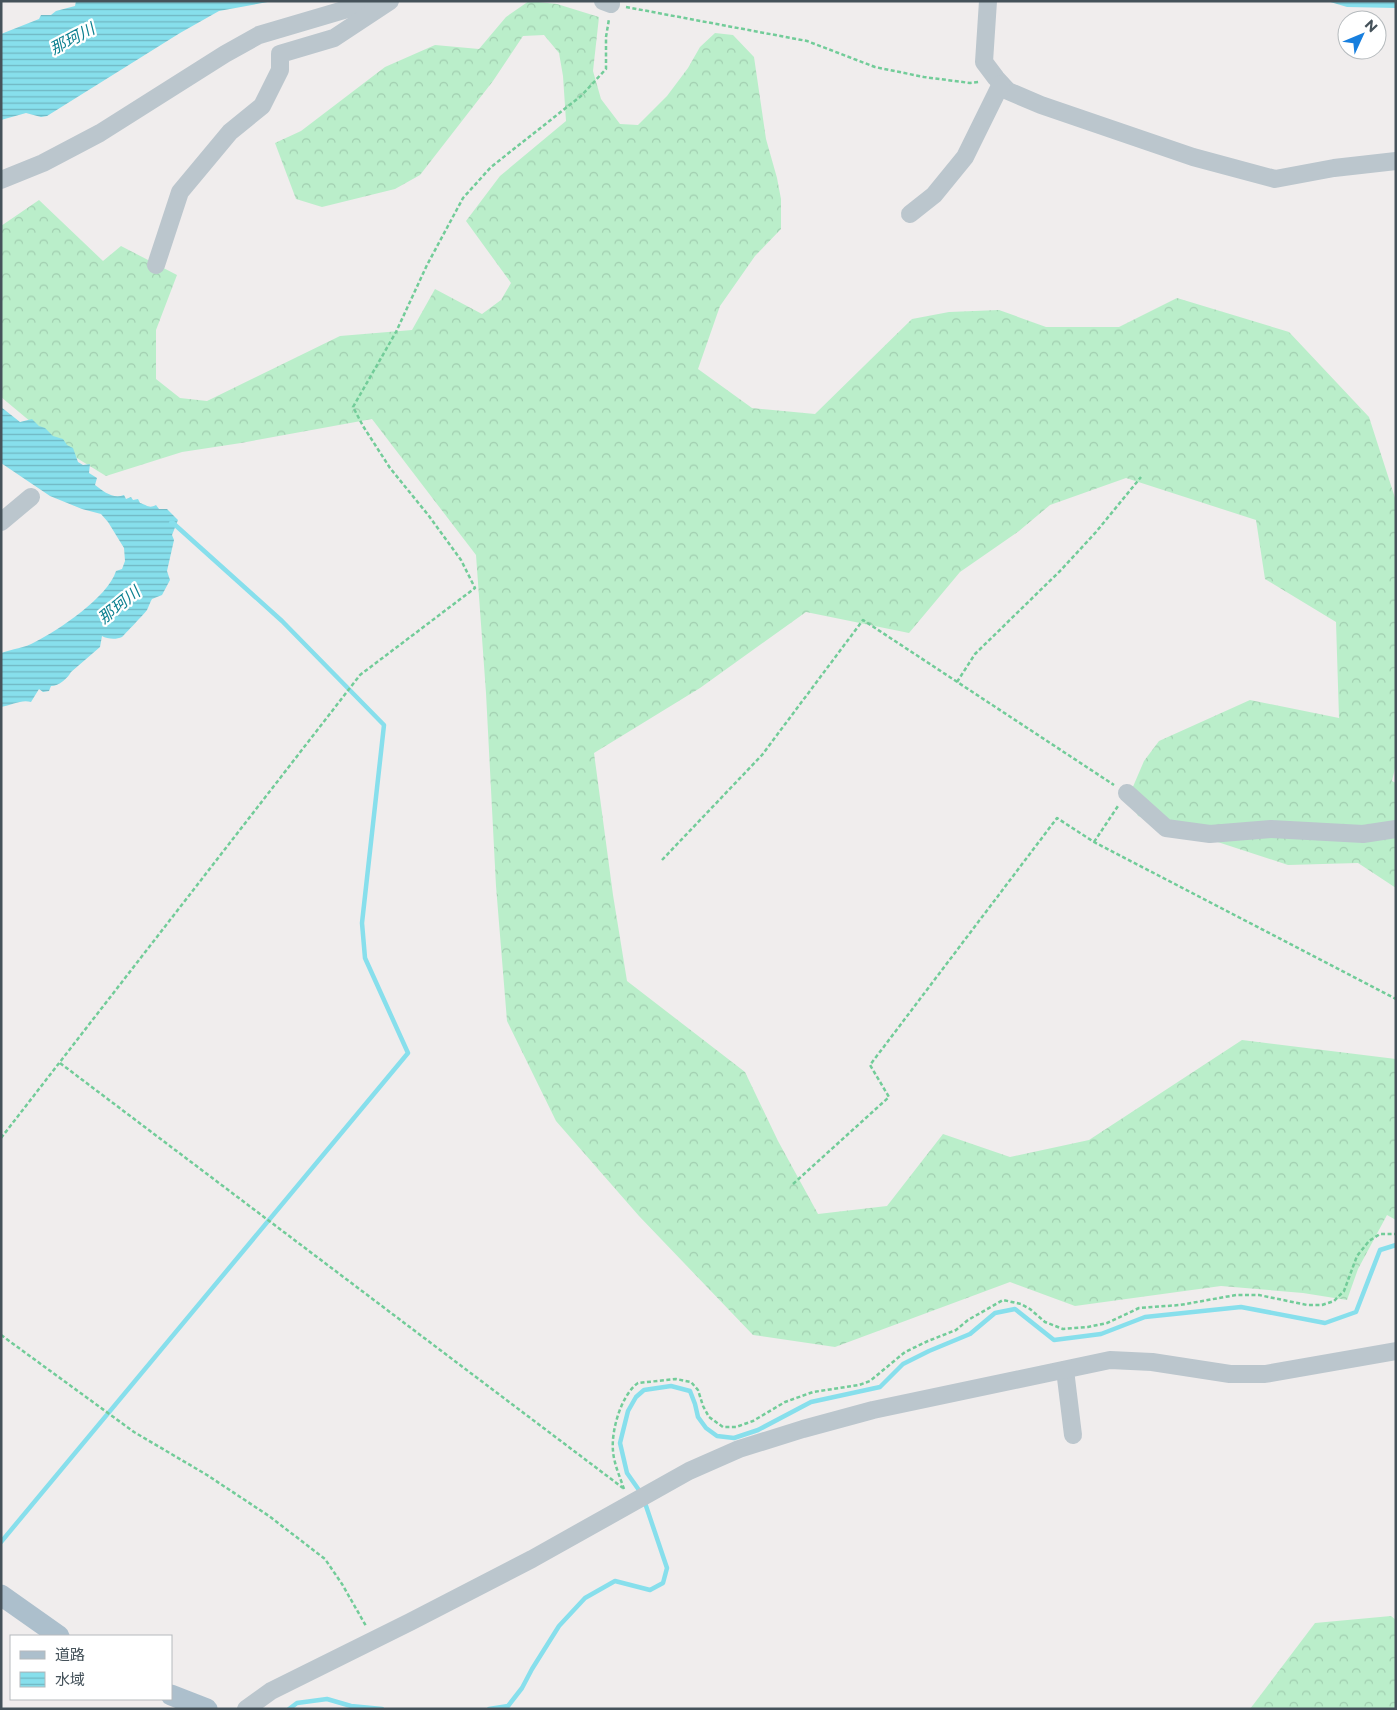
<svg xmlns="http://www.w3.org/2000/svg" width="1397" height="1710" font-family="Montserrat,'Noto Sans JP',sans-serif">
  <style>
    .forest { fill: url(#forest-crowns) }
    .water { fill: url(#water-rules) }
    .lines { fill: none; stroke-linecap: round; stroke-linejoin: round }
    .stream { stroke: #87dfec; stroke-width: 4.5 }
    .path { stroke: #72cc99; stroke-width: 2.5; stroke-dasharray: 4 2.5; stroke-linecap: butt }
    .minor { stroke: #bbc6cd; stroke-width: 18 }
    .major { stroke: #acbfcc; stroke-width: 21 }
    .labels { text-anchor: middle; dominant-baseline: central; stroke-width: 4.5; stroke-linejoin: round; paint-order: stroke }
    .water-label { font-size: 16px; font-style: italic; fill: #0d8090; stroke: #fff }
  </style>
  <defs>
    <pattern id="forest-crowns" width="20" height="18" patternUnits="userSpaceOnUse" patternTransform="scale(1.25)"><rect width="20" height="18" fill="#baeeca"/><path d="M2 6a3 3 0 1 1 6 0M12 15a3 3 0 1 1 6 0" fill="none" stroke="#a1ceb0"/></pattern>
    <pattern id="water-rules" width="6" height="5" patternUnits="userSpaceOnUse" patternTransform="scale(1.25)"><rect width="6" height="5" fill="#87dfec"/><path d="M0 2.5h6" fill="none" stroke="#70b7c2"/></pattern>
  </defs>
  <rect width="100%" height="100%" fill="#f0eded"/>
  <!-- forest -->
  <g class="forest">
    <polygon points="529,1 557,4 599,17 593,71 601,99 620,124 638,125 667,96 688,68 700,47 715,33 733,35 754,57 766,139 777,178 781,199 781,229 755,256 720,306 698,369 752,408 815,414 912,319 949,312 999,310 1046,327 1119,327 1177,298 1289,332 1369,417 1396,501 1396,764 1392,781 1396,783 1396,888 1358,863 1288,865 1138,816 1129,796 1144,761 1159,741 1250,700 1339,718 1336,622 1265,579 1256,520 1126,478 1050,505 1019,531 960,572 909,633 806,612 700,688 594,753 613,895 627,981 745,1072 778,1141 818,1214 887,1206 943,1134 1010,1157 1089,1140 1242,1040 1396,1059 1396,1220 1387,1215 1358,1269 1347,1300 1303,1293 1221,1286 1075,1306 1010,1282 835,1347 753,1335 639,1216 556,1121 507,1021 496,886 486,693 476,555 372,419 241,443 182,452 106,476 67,452 1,397 1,226 39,200 103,261 121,246 177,275 156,330 156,379 180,398 207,401 340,336 412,330 435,289 482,314 501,300 511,283 466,221 500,176 566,121 563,76 559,53 544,35 523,36 493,81 420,175 395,189 322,207 296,199 275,143 301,131 385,67 435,45 479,49 506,17"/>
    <polygon points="1391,1616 1396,1620 1396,1709 1250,1709 1315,1623"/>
  </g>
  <!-- water -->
  <g class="water">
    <polygon points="76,1 273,1 219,11 180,33 47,116 41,117 26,113 1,120 1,34 39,19 41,15 51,15 56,11 75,6"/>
    <polygon points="1327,1 1396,1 1396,8 1347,7"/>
    <path d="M1,407l19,15 12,-3 7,7 6,2 8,8 10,3 4,6 6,3 5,14 5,3 7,-1 -1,9 8,5 -2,7c9,7 18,14 29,10l2,4 5,-2 2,3 5,-1 2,4c7,2 9,6 16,2l3,4h8l11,11 -6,15 2,5 -7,31 3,9 -8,15 -10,4c-2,3 -3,7 -5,11 -2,3 -23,25 -25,27 -6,3 -15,2 -20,-1l-2,11 -29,25c-3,6 -12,14 -20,14l-2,5 -6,1 -4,-3 -8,13c-9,-3 -19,3 -30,5v-54c11,-4 24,-5 34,-11 24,-12 73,-45 81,-71l6,-2 3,-8 -1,-13 -16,-26 -7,-8 -19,-5 -32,-13 -49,-33z"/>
  </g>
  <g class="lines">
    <!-- stream -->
    <g class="stream">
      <polyline points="641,1493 627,1473 620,1443 628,1411 636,1397 644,1390 671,1386 690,1391 695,1404 698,1417 706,1428 717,1436 734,1438 758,1430 811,1402 880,1387 903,1364 929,1351 970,1334 995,1313 1015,1309 1054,1340 1101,1334 1145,1317 1241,1307 1325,1323 1356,1312 1380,1250 1396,1245"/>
      <polyline points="1,1542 408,1053 365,958 362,923 384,725 282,621 173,523 171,523"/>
      <polyline points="289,1709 297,1703 327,1699 351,1706 382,1709"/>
      <polyline points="489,1709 508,1706 522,1688 532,1669 559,1626 585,1598 615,1581 650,1590 663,1583 667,1568 644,1500"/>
    </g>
    <!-- path -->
    <g class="path">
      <polyline points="626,7 807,41 875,67 924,77 970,83 979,82"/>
      <polyline points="957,682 975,654 1061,570 1096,532 1141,477"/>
      <polyline points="1094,842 1118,806"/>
      <polyline points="662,860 762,755 863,620 1114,785"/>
      <polyline points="60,1063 623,1488"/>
      <polyline points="1,1138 360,675 475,588 461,560 429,516 390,468 363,426 353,407 396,332 427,265 463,198 491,167 581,96 606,69 606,37 609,19"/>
      <polyline points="793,1184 889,1097 870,1065 1057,818 1094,842 1396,999"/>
      <polyline points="1,1335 134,1432 207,1475 269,1516 325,1559 342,1584 366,1626"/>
      <path d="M624,1489c-4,-12 -10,-25 -11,-38 -2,-20 8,-56 25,-68l38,-4 15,3 7,8 5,16 6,11 14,10h13l17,-6 32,-19 28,-10 46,-7 11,-4 35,-29 23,-11 28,-11 12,-10 35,-20 18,4 9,5 15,13 18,7 25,-2 19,-4 32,-15 41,-3 56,-10h23l48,10h15l12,-4 10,-10 13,-35 12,-15 11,-7h16"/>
    </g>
    <!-- minor -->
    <g class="minor">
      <polyline points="603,1 611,4"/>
      <polyline points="988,1 984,62 996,78 1008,91 1041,105 1193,157 1275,179 1334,168 1396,161"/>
      <polyline points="1,180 43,163 100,133 225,54 259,35 374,1"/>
      <polyline points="910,214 934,195 965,157 1001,84"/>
      <polyline points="156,265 180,192 230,132 262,106 280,70 280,54 334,38 390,1"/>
      <polyline points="1,522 31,497"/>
      <polyline points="1127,793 1166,828 1210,834 1271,829 1363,834 1396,829"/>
      <polyline points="1065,1370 1073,1435"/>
      <polyline points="246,1709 271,1691 410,1622 532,1559 689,1471 739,1449 803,1429 873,1410 1110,1360 1152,1362 1230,1374 1265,1374 1396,1351"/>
    </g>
    <!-- major -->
    <g class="major">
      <polyline points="1,1595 59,1636"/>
      <polyline points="171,1695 207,1709"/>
    </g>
  </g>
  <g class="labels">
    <!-- water labels -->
    <g class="water-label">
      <text transform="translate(72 39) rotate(-28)">那珂川</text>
      <text transform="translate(119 605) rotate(-39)">那珂川</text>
    </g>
  </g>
  <!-- border -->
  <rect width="1397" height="1710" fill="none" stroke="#45525a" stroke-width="5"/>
  <!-- legend -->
  <rect x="10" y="1635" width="162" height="65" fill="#ffffff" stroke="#b5babd"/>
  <rect x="20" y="1651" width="25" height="8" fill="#acbfcc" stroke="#b5babd"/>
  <text x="55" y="1660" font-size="15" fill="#45525a">道路</text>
  <rect x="20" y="1672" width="25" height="15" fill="url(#water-rules)" stroke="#b5babd"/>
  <text x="55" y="1685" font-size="15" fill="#45525a">水域</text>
  <!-- north arrow -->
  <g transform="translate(1362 35) rotate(46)"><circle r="24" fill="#ffffff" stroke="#b5babd"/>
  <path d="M0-4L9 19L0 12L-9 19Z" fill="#187fde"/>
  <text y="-8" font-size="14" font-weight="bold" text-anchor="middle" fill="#45525a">N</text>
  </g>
</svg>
